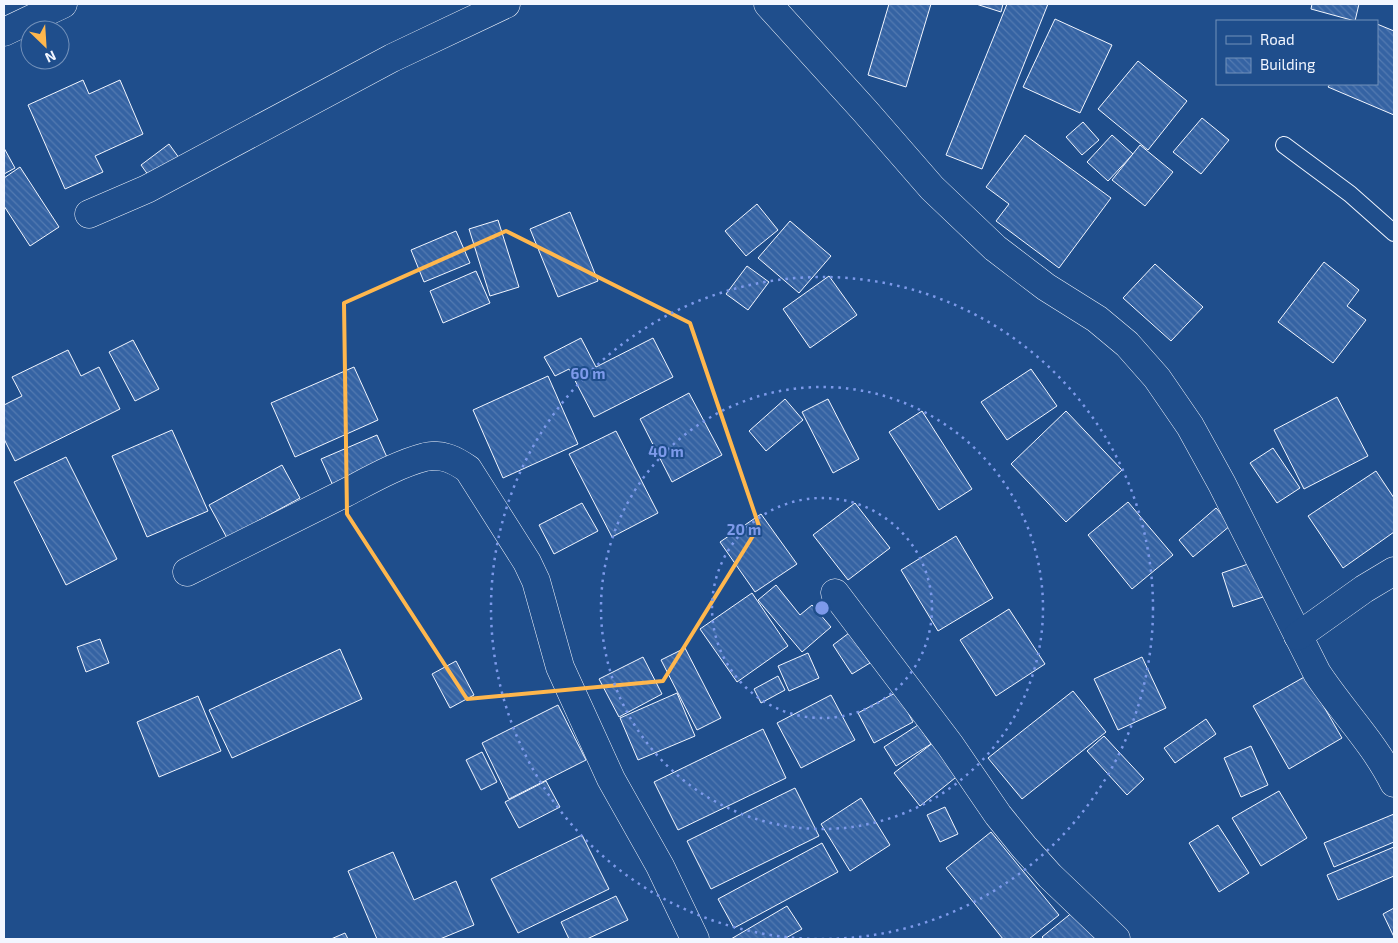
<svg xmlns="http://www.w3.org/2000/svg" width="1398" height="943" font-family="'Exo 2',sans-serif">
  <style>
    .building { fill: url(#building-back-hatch); stroke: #f2f6ff }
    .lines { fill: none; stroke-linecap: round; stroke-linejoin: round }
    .lane-casing { stroke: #f2f6ff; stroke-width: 18 }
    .street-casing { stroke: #f2f6ff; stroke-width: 29 }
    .lane { stroke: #1f4e8c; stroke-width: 16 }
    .street { stroke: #1f4e8c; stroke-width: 28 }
    .marked { fill: none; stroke: #ffb74d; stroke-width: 4; stroke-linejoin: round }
    .ring { fill: none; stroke: #7d9aea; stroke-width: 2.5; stroke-dasharray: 2.5 5 }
    .centre { fill: #7d9aea; stroke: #1f4e8c; stroke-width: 2.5 }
    .ring-label { font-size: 15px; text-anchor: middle; font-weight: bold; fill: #7d9aea; stroke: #1f4e8c; stroke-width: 4; stroke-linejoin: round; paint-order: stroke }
  </style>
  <defs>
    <pattern id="building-back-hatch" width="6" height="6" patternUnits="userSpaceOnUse" patternTransform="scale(1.25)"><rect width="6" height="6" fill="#3563a3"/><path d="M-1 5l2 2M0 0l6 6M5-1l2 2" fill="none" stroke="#537ab1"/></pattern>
  </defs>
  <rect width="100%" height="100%" fill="#1f4e8c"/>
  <!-- building -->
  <g class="building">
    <polygon points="889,4 931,4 906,87 868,75"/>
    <polygon points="976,4 1003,4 1001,12"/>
    <polygon points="1007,4 1048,4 982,169 946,155"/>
    <polygon points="1312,4 1359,4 1355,21 1311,9"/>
    <polygon points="1055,19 1112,45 1080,113 1023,87"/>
    <polygon points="1377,24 1394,31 1394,115 1328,87 1330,84 1377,84"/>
    <polygon points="1138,61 1187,101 1148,150 1098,109"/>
    <polygon points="83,80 89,94 120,80 143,134 95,156 103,172 65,189 28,105"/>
    <polygon points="1202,118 1229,140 1201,174 1173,152"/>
    <polygon points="1083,122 1099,140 1082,155 1066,137"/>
    <polygon points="1025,135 1111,198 1059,268 996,221 1009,204 986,187"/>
    <polygon points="1112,135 1133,154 1108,181 1087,162"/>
    <polygon points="169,144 182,162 154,183 141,165"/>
    <polygon points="1140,145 1173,172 1145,206 1112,180"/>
    <polygon points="4,148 15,168 4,174"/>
    <polygon points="20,167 59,227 30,246 4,206 4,178"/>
    <polygon points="757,204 778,230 746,256 725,231"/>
    <polygon points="570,212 598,281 558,297 530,229"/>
    <polygon points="498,220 519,287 490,296 469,229"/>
    <polygon points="790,221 831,256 799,293 758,258"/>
    <polygon points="456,231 470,263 424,282 411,250"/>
    <polygon points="1324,262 1359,290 1347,306 1366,320 1333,363 1278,322"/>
    <polygon points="1155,264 1203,307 1171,341 1123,298"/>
    <polygon points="747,266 769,282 748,310 726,294"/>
    <polygon points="476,271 490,303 443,323 430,291"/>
    <polygon points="829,276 857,315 810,348 783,309"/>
    <polygon points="581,338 596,367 653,338 673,377 594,417 569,369 555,376 544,357"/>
    <polygon points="133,340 159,389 135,401 109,352"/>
    <polygon points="68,350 81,376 99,367 120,409 15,461 4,439 4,405 22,396 12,377"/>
    <polygon points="354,367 378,420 295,457 271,403"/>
    <polygon points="1031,369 1057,406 1007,440 981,402"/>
    <polygon points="548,376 578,444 503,478 473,410"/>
    <polygon points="689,393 722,455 672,482 640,419"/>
    <polygon points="1337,397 1368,456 1304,489 1274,430"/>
    <polygon points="785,399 803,420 766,451 749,431"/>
    <polygon points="828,399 859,459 833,473 802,412"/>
    <polygon points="922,411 972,489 939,510 889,432"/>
    <polygon points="1066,411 1122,470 1066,522 1011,464"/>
    <polygon points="172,430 208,511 147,537 112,456"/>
    <polygon points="616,431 658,513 612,537 569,454"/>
    <polygon points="377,435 390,464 334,488 321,459"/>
    <polygon points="1273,448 1300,488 1277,503 1250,463"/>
    <polygon points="66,457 117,559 66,585 14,482"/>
    <polygon points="282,465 300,498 227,538 209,505"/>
    <polygon points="1376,471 1394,498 1394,532 1343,568 1308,516"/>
    <polygon points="1128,502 1173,555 1132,589 1088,535"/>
    <polygon points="582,503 598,531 554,554 539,525"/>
    <polygon points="855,503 890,548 848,580 813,535"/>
    <polygon points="1216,508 1231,525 1193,557 1179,540"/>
    <polygon points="761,514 797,564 755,592 720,542"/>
    <polygon points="956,536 993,598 938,631 901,570"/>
    <polygon points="1251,563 1263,597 1233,607 1222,573"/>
    <polygon points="776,585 800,615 812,605 831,627 802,652 758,600"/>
    <polygon points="752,593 788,646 737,682 700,629"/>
    <polygon points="1009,609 1045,664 996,696 960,640"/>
    <polygon points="849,633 870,663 852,674 833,645"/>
    <polygon points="100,639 109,663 86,672 77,647"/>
    <polygon points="685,648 721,718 697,730 661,660"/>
    <polygon points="340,649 362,699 232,758 209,710"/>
    <polygon points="808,653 819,678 789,691 778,666"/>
    <polygon points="643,657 662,694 619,717 599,679"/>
    <polygon points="1142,657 1166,708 1118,730 1094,679"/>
    <polygon points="456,661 474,695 450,708 432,674"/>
    <polygon points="778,676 785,690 761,703 754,689"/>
    <polygon points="1306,676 1342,738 1289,769 1253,706"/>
    <polygon points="1073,691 1106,732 1022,799 988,758"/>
    <polygon points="897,692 913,722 874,743 858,713"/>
    <polygon points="677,693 695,736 638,760 620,718"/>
    <polygon points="831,695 855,740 801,768 777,723"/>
    <polygon points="198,696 221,751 159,777 137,722"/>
    <polygon points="558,705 586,760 509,799 482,743"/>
    <polygon points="1206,719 1216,734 1175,763 1164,748"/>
    <polygon points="918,725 931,744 896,766 884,747"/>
    <polygon points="763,729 786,778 678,830 654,782"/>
    <polygon points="1104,736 1144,779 1127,795 1087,751"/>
    <polygon points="934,742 960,774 920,806 894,773"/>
    <polygon points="1251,746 1268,785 1241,797 1224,758"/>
    <polygon points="482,752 497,782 481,790 466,760"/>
    <polygon points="546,781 560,807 519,828 505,802"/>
    <polygon points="795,788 819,836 711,889 687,841"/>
    <polygon points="1279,791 1307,838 1261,866 1232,818"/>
    <polygon points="861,798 890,845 850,871 821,824"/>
    <polygon points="945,807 958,834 940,842 927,815"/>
    <polygon points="1394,814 1394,842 1334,867 1324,843"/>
    <polygon points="1218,825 1249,873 1219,892 1189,843"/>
    <polygon points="991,832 1059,915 1029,939 1003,939 946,868"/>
    <polygon points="582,835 609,889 518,933 491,879"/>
    <polygon points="822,843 838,872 734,928 718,899"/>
    <polygon points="1394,847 1394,876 1338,900 1327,875"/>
    <polygon points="393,852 414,900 456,881 474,925 440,939 377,939 348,871"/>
    <polygon points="616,896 628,920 587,939 569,939 561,922"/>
    <polygon points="787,906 802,929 784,939 731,939"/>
    <polygon points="1079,907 1105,939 1044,939 1042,937"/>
    <polygon points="1394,908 1394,937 1383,914"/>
    <polygon points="345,933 348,939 331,939"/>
  </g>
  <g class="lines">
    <defs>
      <polyline id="lane" points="1284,145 1350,194 1394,233"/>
      <g id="street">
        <path d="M768,4l97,107 67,77 63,60 51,39 51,32 30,25 30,34 33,48 32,58 95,189c25,38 57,70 77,110"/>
        <polyline points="4,32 63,4"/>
        <polyline points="89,214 147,189 392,58 506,4"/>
        <path d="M187,572c53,-26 105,-53 158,-79 25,-13 53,-29 80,-36 17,-4 30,3 43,12l59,93 9,19 24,86 51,112 49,87 35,73"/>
        <polyline points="835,593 950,745 998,815 1024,847 1050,876 1116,939"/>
        <polyline points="1298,636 1364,589 1394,571"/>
      </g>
    </defs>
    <!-- lane casing -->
    <use href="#lane" class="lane-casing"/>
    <!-- street casing -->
    <use href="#street" class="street-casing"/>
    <!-- lane -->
    <use href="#lane" class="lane"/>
    <!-- street -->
    <use href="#street" class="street"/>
  </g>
  <!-- marked area -->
  <path class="marked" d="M506,231l184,92 69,203 -96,155 -196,18 -120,-185 -3,-211z"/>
  <!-- distance rings -->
  <g class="ring">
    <circle cx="822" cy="608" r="110"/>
    <circle cx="822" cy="608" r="221"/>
    <circle cx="822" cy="608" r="331"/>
  </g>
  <circle cx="822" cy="608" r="8" class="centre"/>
  <g class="ring-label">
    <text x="588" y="379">60 m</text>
    <text x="666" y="457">40 m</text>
    <text x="744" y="535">20 m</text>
  </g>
  <!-- border -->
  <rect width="1398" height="943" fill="none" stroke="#f2f6ff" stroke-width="10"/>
  <!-- legend -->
  <rect x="1216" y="20" width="162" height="65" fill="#1f4e8c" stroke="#7391ba"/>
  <rect x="1226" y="36" width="25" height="8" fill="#1f4e8c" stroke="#7391ba"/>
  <text x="1260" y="45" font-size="15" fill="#f2f6ff">Road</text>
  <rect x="1226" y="58" width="25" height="15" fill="url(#building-back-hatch)" stroke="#7391ba"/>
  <text x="1260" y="70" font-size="15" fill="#f2f6ff">Building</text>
  <!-- north arrow -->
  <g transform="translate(45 45) rotate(155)"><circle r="24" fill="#1f4e8c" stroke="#7391ba"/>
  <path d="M0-4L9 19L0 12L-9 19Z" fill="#ffb74d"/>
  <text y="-8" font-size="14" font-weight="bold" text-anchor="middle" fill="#f2f6ff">N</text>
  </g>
</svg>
